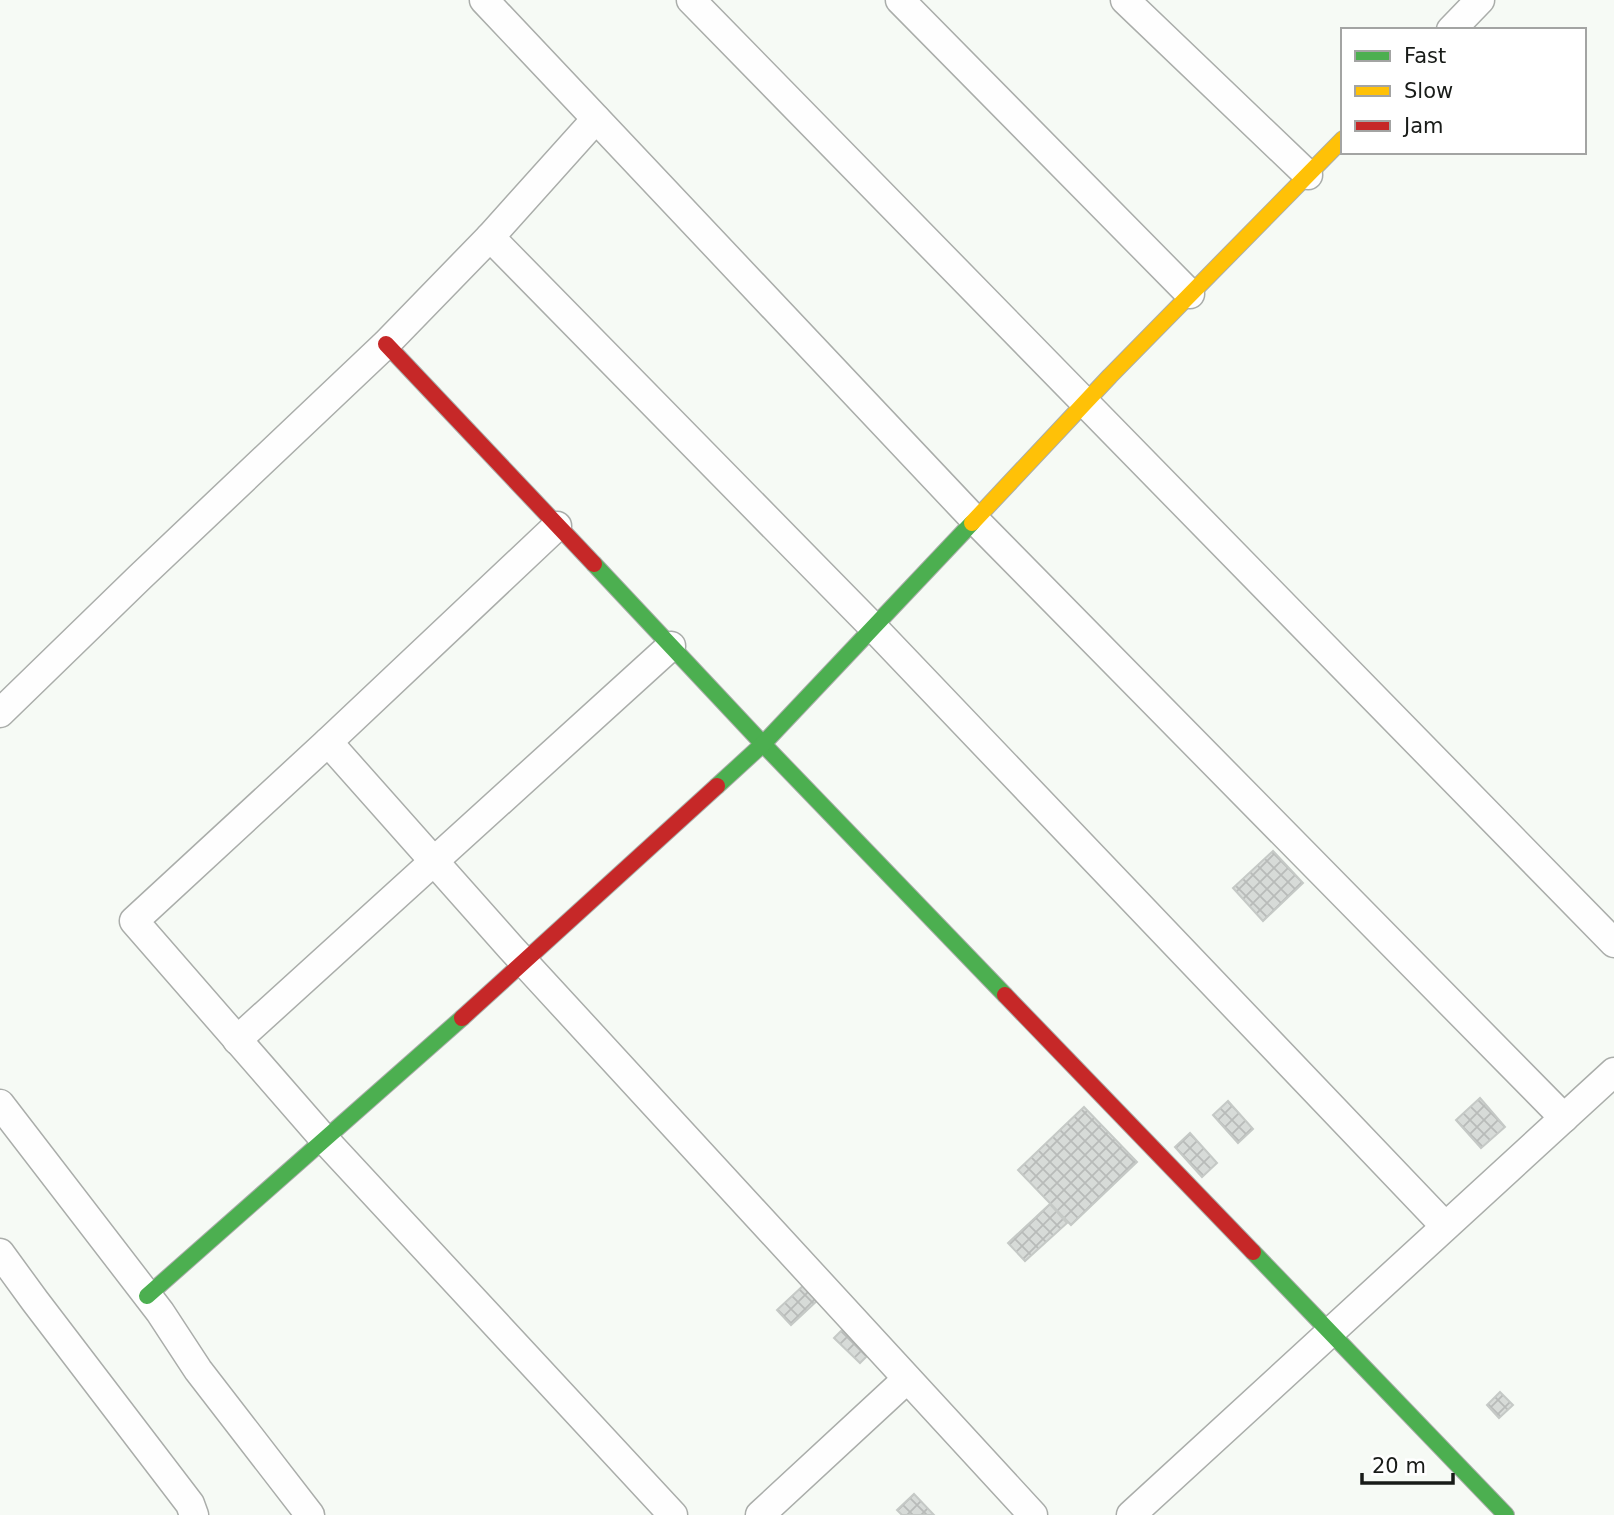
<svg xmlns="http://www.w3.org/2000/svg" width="1614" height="1515" font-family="'DejaVu Sans',sans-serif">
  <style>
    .building { fill: url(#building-cross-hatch); stroke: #c5c9c6; stroke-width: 2 }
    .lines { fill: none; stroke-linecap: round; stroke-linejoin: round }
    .street-casing { stroke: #aaadaa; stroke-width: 31 }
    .fast-casing { stroke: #aaadaa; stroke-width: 18 }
    .slow-casing { stroke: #aaadaa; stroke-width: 18 }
    .jam-casing { stroke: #aaadaa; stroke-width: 18 }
    .street { stroke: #fefefe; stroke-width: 28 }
    .fast { stroke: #4caf50; stroke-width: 16 }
    .slow { stroke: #ffc107; stroke-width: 16 }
    .jam { stroke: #c62828; stroke-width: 16 }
  </style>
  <defs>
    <pattern id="building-cross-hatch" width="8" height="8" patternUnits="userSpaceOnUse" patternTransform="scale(1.75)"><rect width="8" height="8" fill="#d7dbd8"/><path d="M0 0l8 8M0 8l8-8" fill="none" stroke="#b8bbb9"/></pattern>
  </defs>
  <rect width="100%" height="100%" fill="#f6faf5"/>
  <!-- building -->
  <g class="building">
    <polygon points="1273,851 1303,883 1263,921 1233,888"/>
    <polygon points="1480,1098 1505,1127 1481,1148 1456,1120"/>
    <polygon points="1228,1101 1253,1129 1238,1143 1213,1115"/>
    <polygon points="1084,1107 1137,1162 1071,1225 1018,1170"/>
    <polygon points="1190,1133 1217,1163 1202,1177 1175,1147"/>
    <polygon points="1050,1204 1067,1223 1025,1261 1008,1243"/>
    <polygon points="805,1284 819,1299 791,1325 777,1310"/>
    <polygon points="843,1329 868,1355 860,1363 834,1338"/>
    <polygon points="1500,1392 1513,1405 1499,1418 1487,1405"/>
    <polygon points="914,1494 934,1515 902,1515 897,1510"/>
  </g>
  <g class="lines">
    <defs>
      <g id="street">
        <polyline points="484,0 974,519 1564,1118"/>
        <polyline points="691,0 1614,943"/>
        <polyline points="900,0 1190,294"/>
        <polyline points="1125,0 1308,175"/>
        <polyline points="1451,30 1480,0"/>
        <polyline points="490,237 873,627 1445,1226"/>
        <polyline points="557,526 328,742 134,921 324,1139 673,1515"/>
        <polyline points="0,713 140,577 386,344 490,237 596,119"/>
        <polyline points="328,742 511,948 1033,1515"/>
        <polyline points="237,1040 671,646"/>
        <polyline points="0,1104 160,1312 198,1370 310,1515"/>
        <polyline points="0,1253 35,1301 190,1504 194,1515"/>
        <polyline points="760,1515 907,1379"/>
        <polyline points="1131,1515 1614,1072"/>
      </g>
      <g id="fast">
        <polyline points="594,564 763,744 1005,995"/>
        <polyline points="717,786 763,744 972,523"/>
        <polyline points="1253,1252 1506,1515"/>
        <polyline points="147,1296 462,1018"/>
      </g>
      <polyline id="slow" points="972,523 1110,376 1343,139"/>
      <g id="jam">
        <polyline points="386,344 594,564"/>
        <polyline points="1005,995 1253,1252"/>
        <polyline points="462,1018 717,786"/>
      </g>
    </defs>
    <!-- street casing -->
    <use href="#street" class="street-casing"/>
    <!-- fast casing -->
    <use href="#fast" class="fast-casing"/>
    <!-- slow casing -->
    <use href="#slow" class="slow-casing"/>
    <!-- jam casing -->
    <use href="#jam" class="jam-casing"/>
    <!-- street -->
    <use href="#street" class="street"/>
    <!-- fast -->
    <use href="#fast" class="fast"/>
    <!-- slow -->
    <use href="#slow" class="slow"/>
    <!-- jam -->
    <use href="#jam" class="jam"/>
  </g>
  <!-- legend -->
  <rect x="1341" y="28" width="245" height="126" fill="#ffffff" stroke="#a3a4a3" stroke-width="2"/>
  <rect x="1355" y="51" width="35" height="10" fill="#4caf50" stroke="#a3a4a3" stroke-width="2"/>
  <text x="1404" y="63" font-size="21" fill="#181b18">Fast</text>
  <rect x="1355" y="86" width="35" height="10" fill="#ffc107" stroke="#a3a4a3" stroke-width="2"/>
  <text x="1404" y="98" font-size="21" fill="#181b18">Slow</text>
  <rect x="1355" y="121" width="35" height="10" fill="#c62828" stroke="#a3a4a3" stroke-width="2"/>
  <text x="1404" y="133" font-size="21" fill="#181b18">Jam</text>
  <!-- scale -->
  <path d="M1362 1473v10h91v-10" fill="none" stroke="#181b18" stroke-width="3.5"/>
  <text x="1372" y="1473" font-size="21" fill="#181b18" stroke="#ffffff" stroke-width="5" paint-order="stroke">20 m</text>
</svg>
